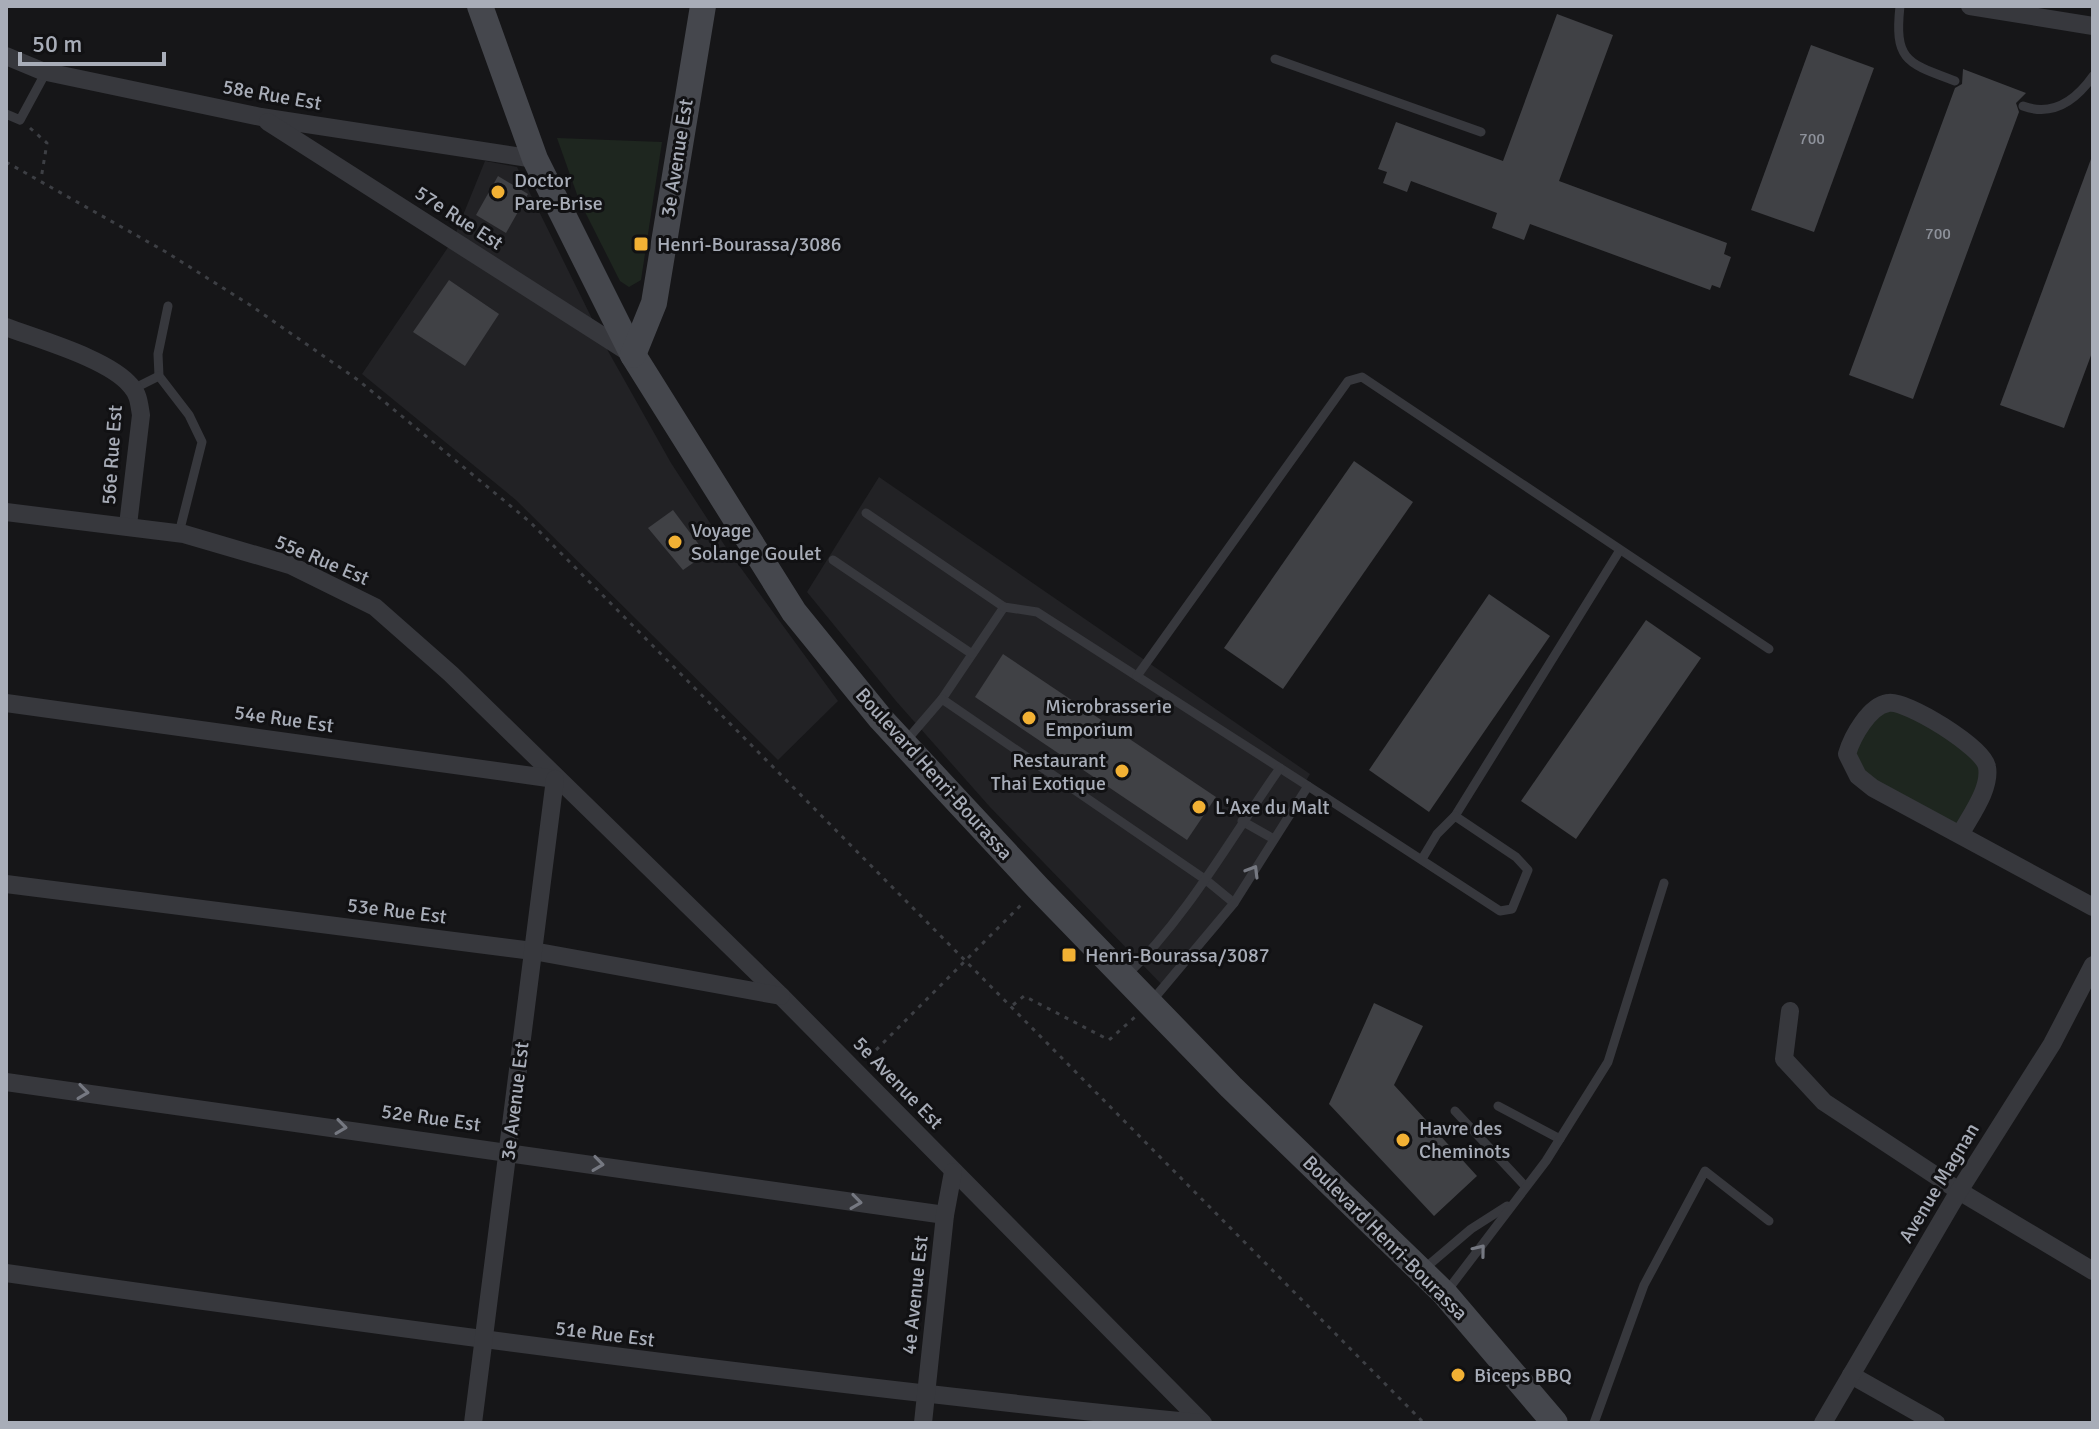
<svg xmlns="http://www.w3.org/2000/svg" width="2099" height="1429" font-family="Signika,sans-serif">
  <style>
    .built { fill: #222225 }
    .green { fill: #1e261f }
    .building { fill: #404145 }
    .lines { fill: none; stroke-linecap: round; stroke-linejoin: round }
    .path { stroke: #3d3f44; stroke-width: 3; stroke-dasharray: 4 6; stroke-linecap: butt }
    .lane { stroke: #37383d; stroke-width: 9 }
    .street { stroke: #37383d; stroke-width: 18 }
    .secondary { stroke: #45474d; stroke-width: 26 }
    .oneway { stroke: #757881 }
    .poi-dot { fill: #f2b134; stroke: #111113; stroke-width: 3 }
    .labels { text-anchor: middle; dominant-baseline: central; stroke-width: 6; stroke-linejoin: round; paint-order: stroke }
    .number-label { font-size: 16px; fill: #8e929b }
    .street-label { font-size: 20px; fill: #a8adb8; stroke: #111113 }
    .poi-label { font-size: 20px; fill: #a8adb8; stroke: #111113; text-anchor: start }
  </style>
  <rect width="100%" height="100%" fill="#161618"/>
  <!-- built -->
  <g class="built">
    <polygon points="485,161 517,167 608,351 671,463 727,549 838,701 778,760 516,500 362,374 453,240"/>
    <polygon points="879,477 1310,774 1222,925 1166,989 990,807 896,701 807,592"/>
  </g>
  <!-- green -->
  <g class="green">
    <polygon points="557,138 662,142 641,280 629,287 620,281 579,200"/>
    <polygon points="1903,705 1988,769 1960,835 1858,776 1851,738 1878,706"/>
  </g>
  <!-- building -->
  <g class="building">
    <polygon points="1557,14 1613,35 1559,181 1727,243 1724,254 1731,257 1720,288 1712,285 1710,290 1530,224 1524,240 1492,228 1497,213 1411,181 1407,192 1383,183 1387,172 1378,169 1396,122 1503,161"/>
    <polygon points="1811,45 1874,68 1814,232 1751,210"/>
    <polygon points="1963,69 2026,93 2016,103 2019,112 1913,399 1849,375 1955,88 1962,84"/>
    <polygon points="2091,159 2093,350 2064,428 2000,405"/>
    <polygon points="498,176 528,194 506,233 476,215"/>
    <polygon points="449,280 499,314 465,366 413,332"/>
    <polygon points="1354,461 1413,502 1283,689 1224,648"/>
    <polygon points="673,510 706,554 683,570 648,528"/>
    <polygon points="1489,594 1550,636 1429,812 1369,770"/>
    <polygon points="1646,620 1701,658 1576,839 1521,801"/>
    <polygon points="1003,654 1216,797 1187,840 975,697"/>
    <polygon points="1374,1003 1423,1026 1394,1085 1477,1176 1434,1216 1329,1104"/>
  </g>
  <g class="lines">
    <!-- path -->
    <g class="path">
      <polyline points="30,128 47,143 41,179"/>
      <polyline points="6,162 166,252 250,305 358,380 530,522 1424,1423"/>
      <polyline points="1013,1005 1024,996 1109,1040 1135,1017"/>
      <polyline points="869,1057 1022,904"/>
    </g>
    <!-- lane -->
    <g class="lane">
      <path d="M1900,6c-6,55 7,57 55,75"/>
      <polyline points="1275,59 1481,132"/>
      <path d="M2023,106c30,11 53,-6 70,-30"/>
      <polyline points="6,114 20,120 46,72"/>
      <polyline points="168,306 158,354 159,376 189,415 202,442 179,533"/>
      <polyline points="133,389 159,376"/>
      <polyline points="866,513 1004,607 942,699"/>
      <polyline points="833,560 972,654"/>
      <polyline points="1004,607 1037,612 1308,786"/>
      <polyline points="1137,676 1348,381 1362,377 1769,649"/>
      <polyline points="905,742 942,699 1206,880 1234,903"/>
      <polyline points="1455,816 1620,550"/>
      <polyline points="1242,821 1272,838"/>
      <path d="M1125,977c63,-61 105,-138 155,-209"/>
      <polyline points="1151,1002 1234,903 1308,786 1500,911 1512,909 1528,870 1516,857 1455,816 1437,834 1422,859"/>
      <polyline points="1498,1106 1560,1139"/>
      <polyline points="1455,1111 1525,1186"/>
      <polyline points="1424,1269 1471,1229 1507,1206"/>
      <polyline points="1447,1291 1546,1161 1608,1062 1664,883"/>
      <polyline points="1594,1423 1644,1285 1705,1171 1769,1221"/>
    </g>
    <!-- street -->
    <g class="street">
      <polyline points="1970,6 2093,26"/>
      <polyline points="6,56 42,71 261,117 535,159"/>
      <polyline points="268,122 631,354"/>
      <path d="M6,327c34,13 103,32 125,59 8,9 8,18 10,29l-13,110"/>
      <polyline points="6,512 184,534 290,565 375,607 451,674 781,996 1203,1423"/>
      <polyline points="6,703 555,779"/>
      <path d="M1960,835c10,-19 31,-46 27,-68 -3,-19 -81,-68 -99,-64 -19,3 -36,34 -41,51l11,22 15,12 220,119"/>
      <polyline points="6,884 533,951 781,996"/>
      <polyline points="1790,1011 1784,1059 1824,1102 1959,1191 2093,1271"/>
      <polyline points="6,1082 945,1215"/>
      <path d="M6,1273c397,57 794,110 1194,150"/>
      <polyline points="1851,1375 1936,1423"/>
      <polyline points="473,1423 555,779"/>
      <polyline points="923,1423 945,1215 953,1172"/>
      <polyline points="1823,1423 1959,1191 2052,1044 2093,965"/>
    </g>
    <!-- secondary -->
    <g class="secondary">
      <polyline points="480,6 535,159 633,355 794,612 881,719 1038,888 1231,1087 1445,1294 1555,1423"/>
      <polyline points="633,355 654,303 703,6"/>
    </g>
  </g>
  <!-- one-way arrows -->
  <defs><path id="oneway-chevron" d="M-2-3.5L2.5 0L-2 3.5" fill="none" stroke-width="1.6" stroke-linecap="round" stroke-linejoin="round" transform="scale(2)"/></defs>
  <g class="oneway">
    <use href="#oneway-chevron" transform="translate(1253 871) rotate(-59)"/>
    <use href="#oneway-chevron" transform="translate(83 1092) rotate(8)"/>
    <use href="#oneway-chevron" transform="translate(341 1127) rotate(8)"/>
    <use href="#oneway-chevron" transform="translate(598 1164) rotate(8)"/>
    <use href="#oneway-chevron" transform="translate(856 1202) rotate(8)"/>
    <use href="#oneway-chevron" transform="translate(1480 1250) rotate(-51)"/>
  </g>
  <!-- markers -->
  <g class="poi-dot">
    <circle cx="498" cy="192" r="8"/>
    <rect x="633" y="236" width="16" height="16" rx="4"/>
    <circle cx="675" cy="542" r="8"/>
    <circle cx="1029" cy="718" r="8"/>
    <circle cx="1122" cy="771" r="8"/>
    <circle cx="1199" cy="807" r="8"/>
    <rect x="1061" y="947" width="16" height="16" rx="4"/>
    <circle cx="1403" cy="1140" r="8"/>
    <circle cx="1458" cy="1375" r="8"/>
  </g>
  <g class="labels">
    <!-- number labels -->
    <g class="number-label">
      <text x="1812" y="139">700</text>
      <text x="1938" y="234">700</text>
    </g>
    <!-- street labels -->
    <g class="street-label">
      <text transform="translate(272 95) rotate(10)">58e Rue Est</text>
      <text transform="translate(677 158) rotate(-81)">3e Avenue Est</text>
      <text transform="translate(459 218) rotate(33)">57e Rue Est</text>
      <text transform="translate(112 455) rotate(-86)">56e Rue Est</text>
      <text transform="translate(322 560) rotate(23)">55e Rue Est</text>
      <text transform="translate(284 719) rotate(8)">54e Rue Est</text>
      <text transform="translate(934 774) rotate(48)">Boulevard Henri-Bourassa</text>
      <text transform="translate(397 911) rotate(7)">53e Rue Est</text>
      <text transform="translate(898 1083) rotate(46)">5e Avenue Est</text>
      <text transform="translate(515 1101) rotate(-83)">3e Avenue Est</text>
      <text transform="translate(431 1118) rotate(8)">52e Rue Est</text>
      <text transform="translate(1939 1183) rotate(-59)">Avenue Magnan</text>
      <text transform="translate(1385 1238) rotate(45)">Boulevard Henri-Bourassa</text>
      <text transform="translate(915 1295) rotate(-84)">4e Avenue Est</text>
      <text transform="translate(605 1334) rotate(7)">51e Rue Est</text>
    </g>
    <!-- poi labels -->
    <g class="poi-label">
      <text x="514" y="180">Doctor<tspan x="514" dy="23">Pare-Brise</tspan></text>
      <text x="657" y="244">Henri-Bourassa/3086</text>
      <text x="691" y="530">Voyage<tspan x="691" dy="23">Solange Goulet</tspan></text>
      <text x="1045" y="706">Microbrasserie<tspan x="1045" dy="23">Emporium</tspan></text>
      <text x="1106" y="760" text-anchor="end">Restaurant<tspan x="1106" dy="23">Thai Exotique</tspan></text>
      <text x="1215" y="807">L'Axe du Malt</text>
      <text x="1085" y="955">Henri-Bourassa/3087</text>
      <text x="1419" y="1128">Havre des<tspan x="1419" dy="23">Cheminots</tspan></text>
      <text x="1474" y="1375">Biceps BBQ</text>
    </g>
  </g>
  <!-- border -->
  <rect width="2099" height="1429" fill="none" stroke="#a8adb8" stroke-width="16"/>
  <!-- scale -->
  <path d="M20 52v12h144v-12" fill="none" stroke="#a8adb8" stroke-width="4"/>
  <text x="32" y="52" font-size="24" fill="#a8adb8" stroke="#111113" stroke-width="6" paint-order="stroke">50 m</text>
</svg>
